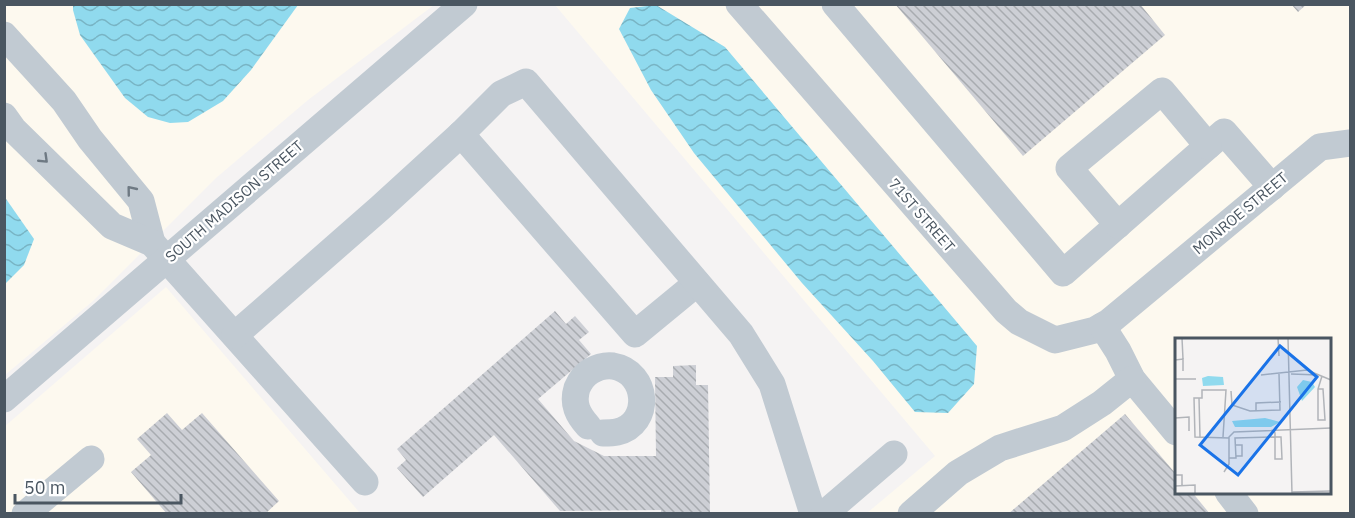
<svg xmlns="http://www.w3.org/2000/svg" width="1355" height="518" font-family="'IBM Plex Sans',sans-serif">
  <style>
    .commercial { fill: #fdf9ef; fill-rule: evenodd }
    .water { fill: url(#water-waves) }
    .building { fill: url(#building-back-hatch) }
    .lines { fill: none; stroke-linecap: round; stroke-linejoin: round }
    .minor { stroke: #c1cad2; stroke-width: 27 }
    .oneway { stroke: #6e7983 }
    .labels { text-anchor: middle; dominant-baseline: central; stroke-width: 4.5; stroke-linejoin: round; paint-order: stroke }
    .street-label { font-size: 15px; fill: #4a5661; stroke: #fff }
    .inset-road { fill: none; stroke: #b1b4b9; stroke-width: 1.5 }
    .view { fill: #1a73e8; fill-opacity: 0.15; stroke: #1a73e8; stroke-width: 3 }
    .inset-edge { fill: none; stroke: #4a5661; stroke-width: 3 }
  </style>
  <defs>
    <pattern id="water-waves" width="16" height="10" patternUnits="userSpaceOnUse" patternTransform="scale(1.5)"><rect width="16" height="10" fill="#90daee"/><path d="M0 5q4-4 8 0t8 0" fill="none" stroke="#78b4c4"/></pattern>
    <pattern id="building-back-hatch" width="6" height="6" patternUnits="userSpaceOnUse" patternTransform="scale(1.5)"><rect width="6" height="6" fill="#cdcfd5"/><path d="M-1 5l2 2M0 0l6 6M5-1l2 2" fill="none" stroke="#a8abb0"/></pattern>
  </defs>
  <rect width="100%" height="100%" fill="#f5f3f3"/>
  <!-- commercial -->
  <g class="commercial">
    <polygon points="5,5 434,5 308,100 216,178 93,301 5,375"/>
    <path d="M555,5h795v508h-483l68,-57zM1176,340h154v152h-154z"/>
    <polygon points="166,287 360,513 5,513 4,427"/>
  </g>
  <!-- water -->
  <g class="water">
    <polygon points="73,4 298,4 298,5 251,70 223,101 188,122 170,123 148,117 125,98 80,35 73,10"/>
    <polygon points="656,5 725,47 977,346 974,384 948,413 915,412 873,361 802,283 694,153 651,90 619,29 630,8"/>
    <polygon points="4,196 34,239 24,265 5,284"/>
  </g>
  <!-- building -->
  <g class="building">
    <polygon points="895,4 1140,4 1165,35 1023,156"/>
    <polygon points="1291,4 1307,4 1298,12"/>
    <polygon points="555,311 566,324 575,316 589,332 579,340 591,354 538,399 574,441 604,456 656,456 655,377 673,377 673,366 696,365 696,385 708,385 710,514 661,514 661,510 560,511 494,435 423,497 397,468 406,460 397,449"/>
    <polygon points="167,413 182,430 202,413 279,501 265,514 167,514 131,472 151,455 137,439"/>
    <polygon points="1125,414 1176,474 1176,492 1192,492 1210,514 1008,514"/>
  </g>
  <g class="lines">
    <!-- minor -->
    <g class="minor">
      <polyline points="739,4 1006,311 1019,322 1055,340 1095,330 1109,322 1320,147 1350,143"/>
      <polyline points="835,4 1063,273 1224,132 1272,187"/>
      <polyline points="4,35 64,101 90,139 141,201 152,243"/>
      <polyline points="4,116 14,130 112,226 152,243 365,482"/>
      <polyline points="461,134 635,334 697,283"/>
      <polyline points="1118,225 1069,168 1162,91 1208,146"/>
      <polyline points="1102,326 1118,351 1132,379 1176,432"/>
      <polyline points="235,335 380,208 461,134 501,94 526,82 741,334 772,384 813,514"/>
      <polyline points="4,399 464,4"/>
      <path d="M588,426c-10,-11 -16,-22 -11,-38 3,-7 7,-13 14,-17 7,-4 14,-6 22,-5 36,6 39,58 4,66 -4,1 -10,1 -14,1"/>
      <polyline points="1228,492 1245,514"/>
      <polyline points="25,514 91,459"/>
      <polyline points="824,514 894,454"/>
      <polyline points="911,514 958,473 1000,448 1063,428 1102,403 1132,379"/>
    </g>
  </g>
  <!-- one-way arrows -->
  <defs><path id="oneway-chevron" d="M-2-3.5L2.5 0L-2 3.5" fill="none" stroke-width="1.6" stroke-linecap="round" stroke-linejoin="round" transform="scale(1.5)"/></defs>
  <g class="oneway">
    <use href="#oneway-chevron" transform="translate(44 159) rotate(44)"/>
    <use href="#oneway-chevron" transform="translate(131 190) rotate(-129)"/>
  </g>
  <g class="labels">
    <!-- street labels -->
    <g class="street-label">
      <text transform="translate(234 201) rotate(-41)">SOUTH MADISON STREET</text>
      <text transform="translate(1240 213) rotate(-40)">MONROE STREET</text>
      <text transform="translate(922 215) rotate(49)">71ST STREET</text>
    </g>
  </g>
  <!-- overview -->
  <g transform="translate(1175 338)">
    <rect width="156" height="156" fill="#f5f3f3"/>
    <path d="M33,38l15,1 1,8 -21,1 -1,-8zM128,42l9,2 3,5 -13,14 -5,-14zM90,80l15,4 -9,5h-36l-3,-6z" fill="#90daee"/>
    <path class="inset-road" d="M7,0l1,21M103,0l1,18M113,0l4,156M0,22l8,-1v12M116,36l28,1M86,37l46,-5 24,10M0,41h21M143,51h5l2,31h-7v-31l4,-13M56,53l1,14 18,6 30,-1 -1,-36M24,60l1,39M81,73v-8l25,-1M0,80l14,-1v14M156,84v-37M48,99l3,-47h-24v8h-8l1,39 34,1M60,107h7v11h-6M54,120h7l-1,-20 40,-1h6l1,22h-7v-26l-1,-3M49,134l5,-8v-27l5,-5 97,-4M0,137h7v11M0,148l20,-1v9M117,154l39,-1"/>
    <path class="view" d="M105,8l37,31 -79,98 -38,-30z"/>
    <rect width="156" height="156" class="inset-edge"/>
  </g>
  <!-- border -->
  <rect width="1355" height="518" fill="none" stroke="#4a5661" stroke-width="12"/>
  <!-- scale -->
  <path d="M15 494v9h166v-9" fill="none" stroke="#4a5661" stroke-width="3"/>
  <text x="24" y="494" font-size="18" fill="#4a5661" stroke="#ffffff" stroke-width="4.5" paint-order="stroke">50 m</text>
</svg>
